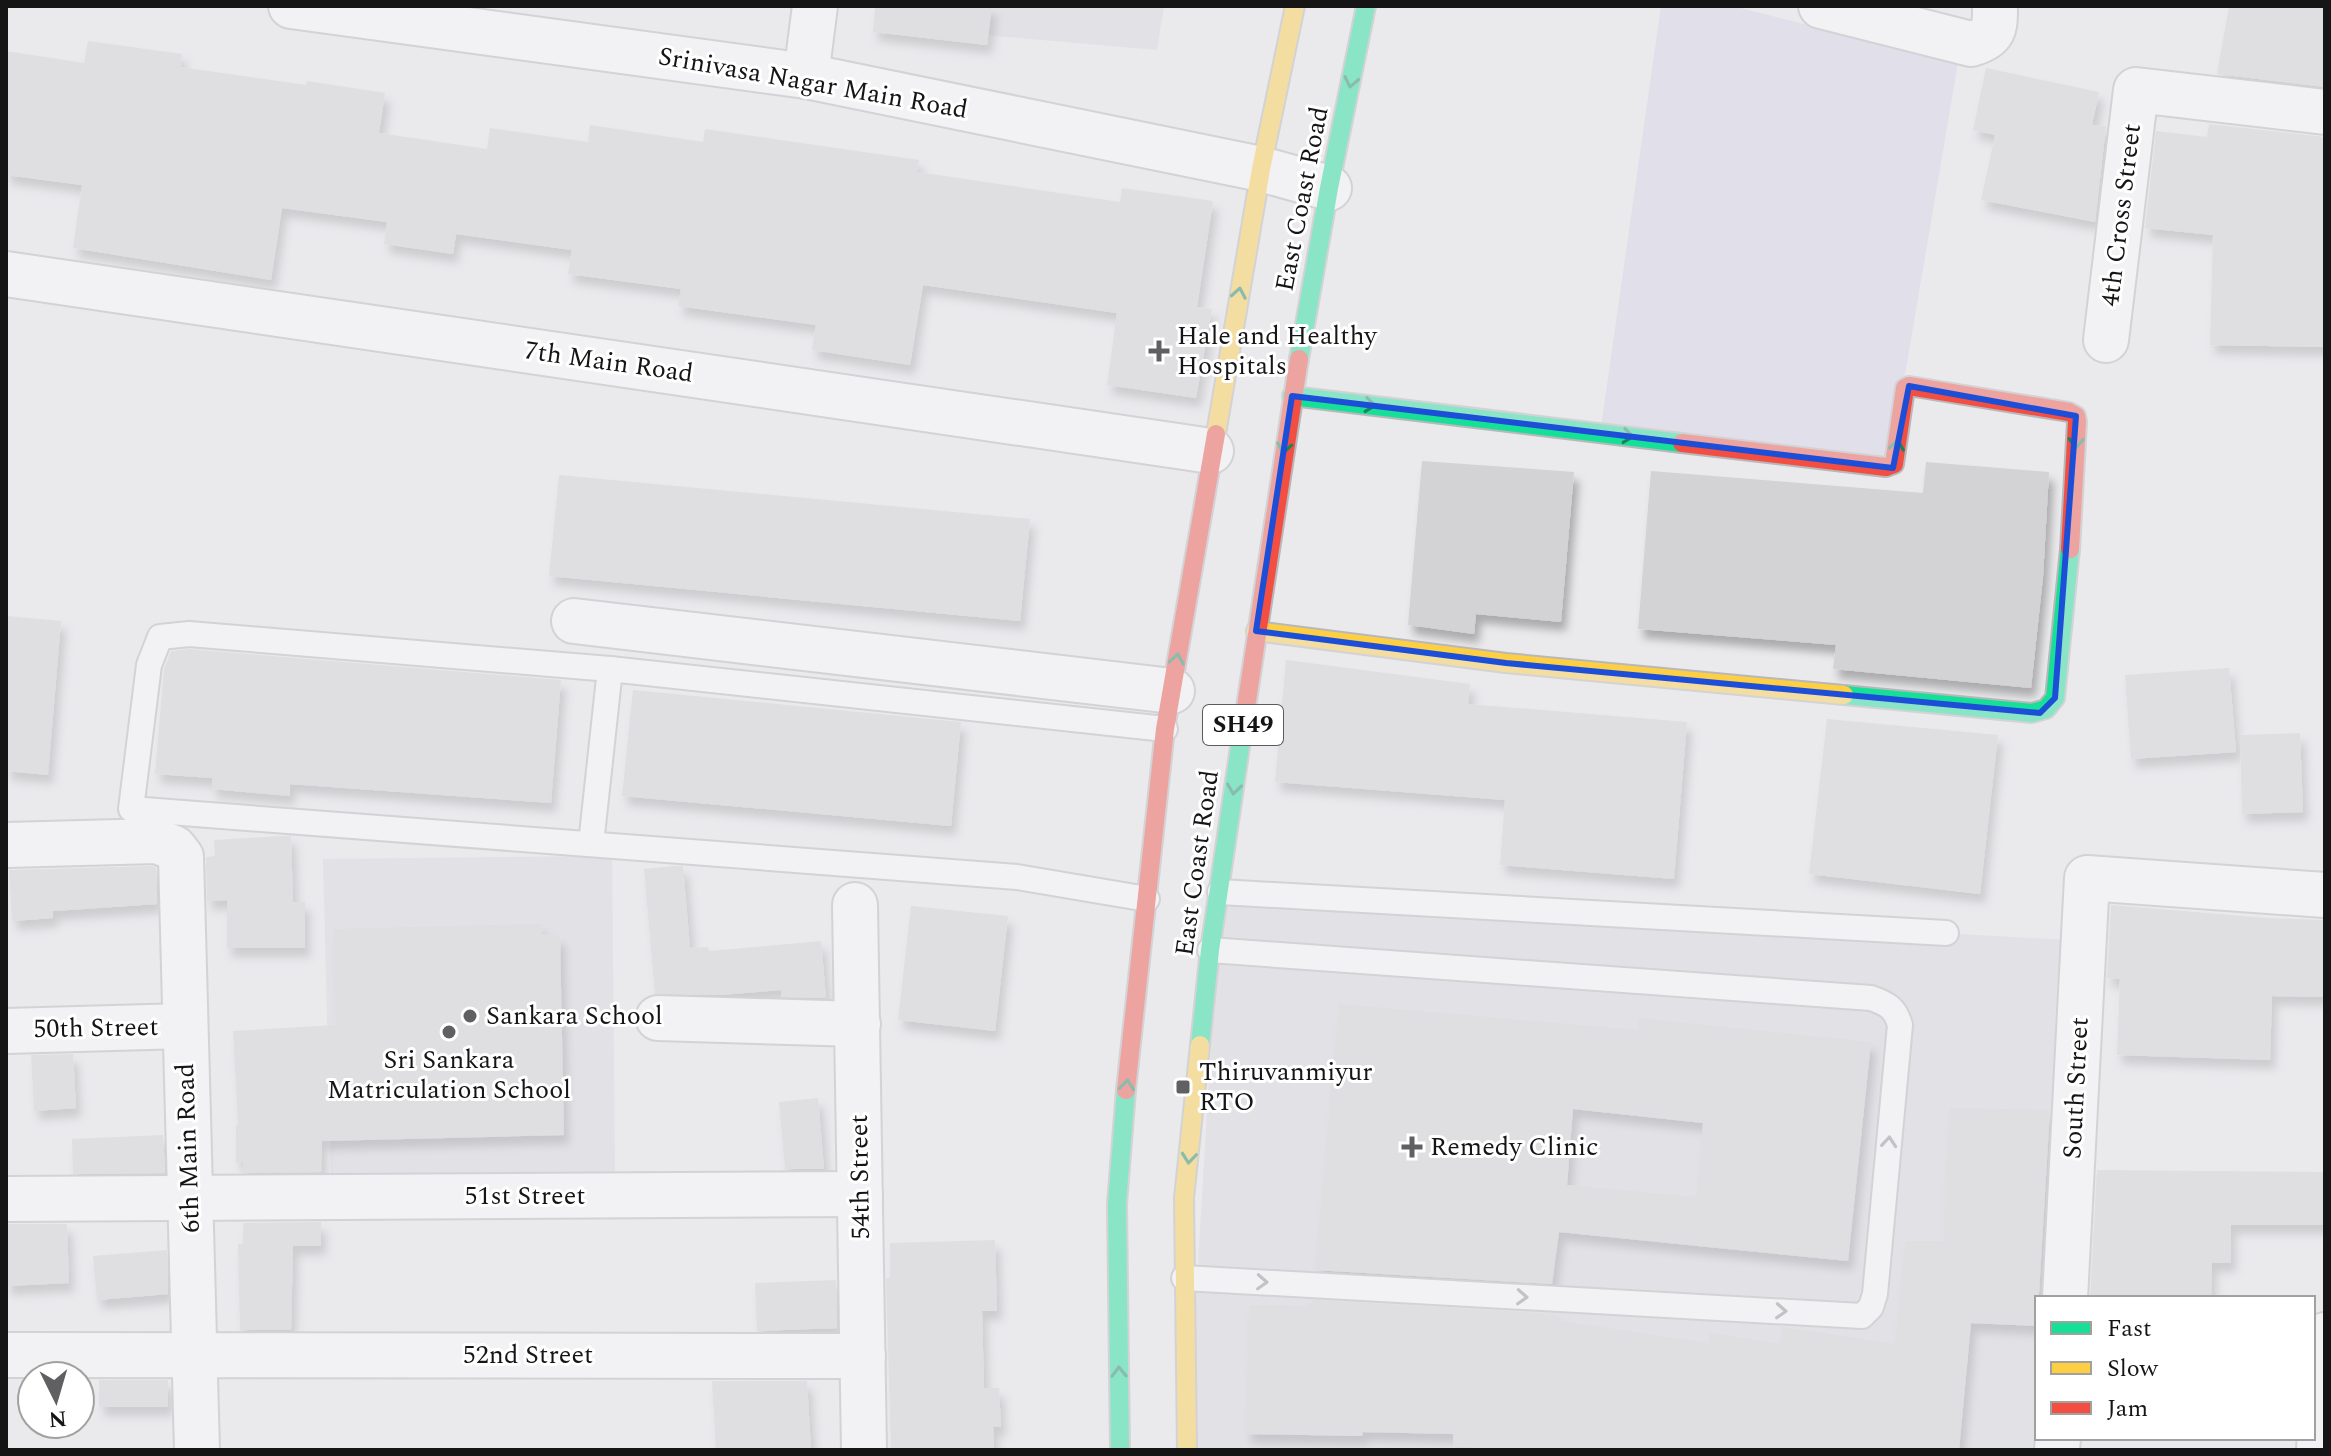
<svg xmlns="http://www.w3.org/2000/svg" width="2331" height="1456" font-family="Spectral,serif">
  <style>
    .built { fill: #d9d8de }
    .green { fill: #d7d5e6 }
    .building { fill: #d3d2d4; fill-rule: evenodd; filter: url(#shadow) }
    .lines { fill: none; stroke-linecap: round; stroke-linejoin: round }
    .lane-casing { stroke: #b8b8ba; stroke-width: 28 }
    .street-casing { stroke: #b8b8ba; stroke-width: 48 }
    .fast-casing { stroke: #b8b8ba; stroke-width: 22 }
    .slow-casing { stroke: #b8b8ba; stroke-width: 22 }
    .jam-casing { stroke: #b8b8ba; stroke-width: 22 }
    .lane { stroke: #fcfcfc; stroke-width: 24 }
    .street { stroke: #fcfcfc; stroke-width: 44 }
    .fast { stroke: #16e098; stroke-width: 18 }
    .slow { stroke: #ffcf43; stroke-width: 18 }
    .jam { stroke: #f24e42; stroke-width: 18 }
    .oneway { stroke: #16855e }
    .oneway2 { stroke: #949494 }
    .marked { fill: none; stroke: #1d4ed8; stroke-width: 6; stroke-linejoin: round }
    .poi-dot { fill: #605f61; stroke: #fff; stroke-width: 3 }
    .labels { text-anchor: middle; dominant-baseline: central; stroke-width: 6; stroke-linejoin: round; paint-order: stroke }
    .shield { fill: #fff; stroke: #5b5b5c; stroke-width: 2 }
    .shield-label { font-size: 24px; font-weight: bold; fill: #151516 }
    .street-label { font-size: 26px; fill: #151516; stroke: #fff }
    .poi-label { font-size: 26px; fill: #151516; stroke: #fff; text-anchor: start }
  </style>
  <defs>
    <filter id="shadow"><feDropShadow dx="5" dy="9" stdDeviation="4" flood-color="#0004"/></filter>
  </defs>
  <rect width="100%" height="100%" fill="#eae9ec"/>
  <!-- built -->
  <g class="built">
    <polygon points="976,6 1164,6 1157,50 973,34"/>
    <polygon points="612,856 615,1174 331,1176 323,859"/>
    <polygon points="1220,892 2083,941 2061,1298 2037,1298 2037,1438 2051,1450 1187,1450"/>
  </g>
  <!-- green -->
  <polygon class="green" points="1661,6 1733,6 1958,63 1891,457 1601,427"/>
  <!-- building -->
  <g class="building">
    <polygon points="875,6 992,6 987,45 873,32"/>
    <polygon points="2229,6 2325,6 2325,87 2217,74"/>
    <polygon points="88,41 182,54 180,67 306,85 307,81 385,93 379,133 487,149 490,128 588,142 590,125 703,142 705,129 919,160 917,172 1120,202 1122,188 1213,201 1197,307 1212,309 1196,398 1107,385 1117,313 923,285 910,365 812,350 816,325 678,306 681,289 568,274 572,250 456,234 453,254 384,244 387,222 282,208 271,280 73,248 82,185 6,175 6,51 84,63"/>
    <polygon points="1986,68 2099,92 2092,125 2106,126 2095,222 1981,200 1995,135 1973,130"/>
    <polygon points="2209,124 2325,137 2325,347 2210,345 2213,235 2145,228 2156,131 2207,137"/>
    <polygon points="1422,461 1574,472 1561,622 1476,614 1474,634 1408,625"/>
    <polygon points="1926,462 2049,472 2043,577 2031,688 1833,669 1836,645 1638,629 1651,471 1923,493"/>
    <polygon points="559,475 1030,519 1020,621 549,576"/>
    <polygon points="6,616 61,621 48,775 6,771"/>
    <polygon points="189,649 561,680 551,803 290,784 290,796 212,789 212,778 155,774 164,669 171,651"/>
    <polygon points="1286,660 1470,684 1468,704 1687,722 1674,879 1500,865 1505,800 1275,782"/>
    <polygon points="2229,668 2236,752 2131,759 2125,675"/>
    <polygon points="633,690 961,722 951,826 622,796"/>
    <polygon points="1827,719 1998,735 1980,894 1809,874"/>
    <polygon points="2300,733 2303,812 2242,814 2240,735"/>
    <polygon points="281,836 291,836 293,902 305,902 305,948 227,948 227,900 207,901 206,857 215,856 214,840"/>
    <polygon points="152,866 156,868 157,904 53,911 53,918 12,921 9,870"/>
    <polygon points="675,866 683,866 690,948 708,947 709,951 821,941 826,998 781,997 781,990 720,995 655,994 644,869"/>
    <polygon points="2111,905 2267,918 2325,920 2325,997 2272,996 2270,1060 2117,1055 2120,979 2107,978"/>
    <polygon points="911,906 1008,916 995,1031 898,1020"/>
    <polygon points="542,924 541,934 560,936 564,1135 322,1141 321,1172 243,1173 243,1162 236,1162 236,1125 238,1125 233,1031 336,1025 334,929"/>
    <path d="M1339,1004l299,26 1,-12 232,24 -23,219 -289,-29 -7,52 -237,-14zM1573,1109l130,14 -6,74 -130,-12z"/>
    <polygon points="73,1054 76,1108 34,1111 31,1055"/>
    <polygon points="818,1098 824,1169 785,1169 779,1102"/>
    <polygon points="1949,1108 2050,1110 2037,1326 1971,1323 1959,1450 1529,1450 1453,1447 1453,1434 1363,1432 1362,1436 1246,1434 1249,1305 1306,1306 1307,1303 1312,1303 1313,1300 1555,1314 1555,1320 1708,1343 1710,1333 1780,1344 1783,1327 1895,1344 1905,1241 1945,1241 1946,1156 1948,1156"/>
    <polygon points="163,1135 165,1173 73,1174 72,1139"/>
    <polygon points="2097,1170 2325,1172 2325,1225 2231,1225 2231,1263 2212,1263 2211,1298 2090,1298"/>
    <polygon points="321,1222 321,1246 293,1246 291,1330 240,1330 238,1244 243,1244 243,1223"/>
    <polygon points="6,1224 67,1224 69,1283 6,1286"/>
    <polygon points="995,1240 997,1311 982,1311 984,1388 999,1388 1001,1427 993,1427 994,1450 891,1450 886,1278 890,1278 890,1243"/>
    <polygon points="167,1250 168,1294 97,1300 93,1256"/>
    <polygon points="836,1280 837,1328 757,1331 755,1283"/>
    <rect x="99" y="1380" width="69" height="27"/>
    <polygon points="712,1381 807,1381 811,1450 716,1450"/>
  </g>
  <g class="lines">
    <defs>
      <g id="lane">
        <polyline points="591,844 610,669"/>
        <polyline points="1220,892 1946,933"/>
        <polyline points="1147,899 1017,877 131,809 149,665 160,637 189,634 610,669 1165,729"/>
        <path d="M1184,1278l678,38 9,-9 4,-13 25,-269c-5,-17 -12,-21 -29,-27l-661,-48"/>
      </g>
      <g id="street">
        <polyline points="291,6 806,76 1261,169 1329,188"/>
        <path d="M1821,6l150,38c24,-7 24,-15 24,-38"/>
        <polyline points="806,76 815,6"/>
        <polyline points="6,274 1211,451"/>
        <polyline points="2106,340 2136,90 2325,112"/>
        <polyline points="574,621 1172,691"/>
        <polyline points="6,845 157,841 174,848 181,857 197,1450"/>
        <polyline points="855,905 864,1450"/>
        <polyline points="658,1018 858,1024"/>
        <polyline points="6,1031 185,1026"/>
        <polyline points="6,1199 860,1194"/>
        <polyline points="2065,1298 2087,878 2325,895"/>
        <polyline points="6,1355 863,1356"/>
        <polyline points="2057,1450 2058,1438"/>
        <polyline points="2319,1450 2325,1335"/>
      </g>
      <g id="fast">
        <polyline points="1299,359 1329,188 1366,6"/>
        <polyline points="1292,396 1682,443"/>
        <polyline points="1844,695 2032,713 2046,709 2055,698 2070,549"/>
        <polyline points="1200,1045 1210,950 1244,720"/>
        <polyline points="1120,1450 1117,1204 1126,1090"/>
      </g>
      <g id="slow">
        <polyline points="1216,434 1261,169 1295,6"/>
        <polyline points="1256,631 1506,663 1844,695"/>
        <polyline points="1187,1450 1184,1198 1200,1045"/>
      </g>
      <g id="jam">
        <polyline points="1682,443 1886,467 1894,464 1905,388 1909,386 2069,412 2076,416 2077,422 2070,549"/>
        <polyline points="1244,720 1299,359"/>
        <polyline points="1126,1090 1165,729 1216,434"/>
      </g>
    </defs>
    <!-- lane casing -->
    <use href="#lane" class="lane-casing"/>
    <!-- street casing -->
    <use href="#street" class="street-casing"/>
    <!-- fast casing -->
    <use href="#fast" class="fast-casing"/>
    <!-- slow casing -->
    <use href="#slow" class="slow-casing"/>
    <!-- jam casing -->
    <use href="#jam" class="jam-casing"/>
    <!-- lane -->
    <use href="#lane" class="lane"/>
    <!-- street -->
    <use href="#street" class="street"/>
    <!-- fast -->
    <use href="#fast" class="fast"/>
    <!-- slow -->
    <use href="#slow" class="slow"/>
    <!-- jam -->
    <use href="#jam" class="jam"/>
  </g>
  <!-- one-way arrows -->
  <defs><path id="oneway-chevron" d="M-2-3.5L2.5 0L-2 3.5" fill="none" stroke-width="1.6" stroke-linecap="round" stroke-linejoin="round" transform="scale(2)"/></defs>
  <g class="oneway">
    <use href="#oneway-chevron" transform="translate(1351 82) rotate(102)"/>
    <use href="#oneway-chevron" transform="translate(1239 293) rotate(-80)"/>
    <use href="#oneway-chevron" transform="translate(1370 405) rotate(7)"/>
    <use href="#oneway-chevron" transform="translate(1628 436) rotate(7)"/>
    <use href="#oneway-chevron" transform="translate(2076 443) rotate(93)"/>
    <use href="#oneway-chevron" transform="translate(1897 445) rotate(-81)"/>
    <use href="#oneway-chevron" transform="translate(1284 448) rotate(99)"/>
    <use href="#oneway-chevron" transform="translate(1177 659) rotate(-81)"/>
    <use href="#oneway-chevron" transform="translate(1234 789) rotate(98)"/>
    <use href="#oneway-chevron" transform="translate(1127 1085) rotate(-84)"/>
    <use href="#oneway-chevron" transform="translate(1189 1158) rotate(96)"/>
    <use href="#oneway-chevron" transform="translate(1119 1372) rotate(-91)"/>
  </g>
  <g class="oneway2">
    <use href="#oneway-chevron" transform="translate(1889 1142) rotate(-85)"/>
    <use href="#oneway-chevron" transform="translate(1262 1282) rotate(3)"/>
    <use href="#oneway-chevron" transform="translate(1522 1297) rotate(3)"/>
    <use href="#oneway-chevron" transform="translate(1781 1311) rotate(3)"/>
  </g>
  <!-- marked area -->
  <path d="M0 0H2331V1456H0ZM1909,386l167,30 -21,282 -15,15 -534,-50 -250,-32 36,-235 601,72z" fill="#eae9ec" fill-opacity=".55" fill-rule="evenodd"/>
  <path class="marked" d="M1909,386l167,30 -21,282 -15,15 -534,-50 -250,-32 36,-235 601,72z"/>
  <!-- markers -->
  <g class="poi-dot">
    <path d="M1155 339h8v8h8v8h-8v8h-8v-8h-8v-8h8z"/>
    <circle cx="470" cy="1016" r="8"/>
    <circle cx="449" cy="1032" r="8"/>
    <rect x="1175" y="1079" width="16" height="16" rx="4"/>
    <path d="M1408 1135h8v8h8v8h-8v8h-8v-8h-8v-8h8z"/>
  </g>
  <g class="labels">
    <!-- shield labels -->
    <rect class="shield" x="1203" y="705" width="80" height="40" rx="6"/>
    <g class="shield-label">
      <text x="1243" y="725">SH49</text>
    </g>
    <!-- street labels -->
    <g class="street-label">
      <text transform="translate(813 83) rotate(10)">Srinivasa Nagar Main Road</text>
      <text transform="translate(1302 199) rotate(-79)">East Coast Road</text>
      <text transform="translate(2121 215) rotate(-83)">4th Cross Street</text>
      <text transform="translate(609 362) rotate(8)">7th Main Road</text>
      <text transform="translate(1197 863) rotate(-82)">East Coast Road</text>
      <text transform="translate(96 1028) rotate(-1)">50th Street</text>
      <text transform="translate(2076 1088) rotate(-87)">South Street</text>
      <text transform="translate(188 1148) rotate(-92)">6th Main Road</text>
      <text transform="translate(860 1177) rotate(-91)">54th Street</text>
      <text x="525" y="1196">51st Street</text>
      <text x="528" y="1355">52nd Street</text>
    </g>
    <!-- poi labels -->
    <g class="poi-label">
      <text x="1177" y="336">Hale and Healthy<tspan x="1177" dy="30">Hospitals</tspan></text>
      <text x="486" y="1016">Sankara School</text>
      <text x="449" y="1060" text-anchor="middle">Sri Sankara<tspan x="449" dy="30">Matriculation School</tspan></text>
      <text x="1199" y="1072">Thiruvanmiyur<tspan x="1199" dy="30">RTO</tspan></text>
      <text x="1430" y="1147">Remedy Clinic</text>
    </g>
  </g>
  <!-- border -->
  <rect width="2331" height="1456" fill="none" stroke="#151516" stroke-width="16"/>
  <!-- legend -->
  <rect x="2035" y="1296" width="280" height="144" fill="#ffffff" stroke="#a1a1a2" stroke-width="2"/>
  <rect x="2051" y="1322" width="40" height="12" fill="#16e098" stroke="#a1a1a2" stroke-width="2"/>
  <text x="2107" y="1336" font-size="24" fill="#151516">Fast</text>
  <rect x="2051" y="1362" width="40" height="12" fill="#ffcf43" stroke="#a1a1a2" stroke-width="2"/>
  <text x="2107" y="1376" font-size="24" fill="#151516">Slow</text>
  <rect x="2051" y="1402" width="40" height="12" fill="#f24e42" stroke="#a1a1a2" stroke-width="2"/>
  <text x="2107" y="1416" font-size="24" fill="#151516">Jam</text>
  <!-- north arrow -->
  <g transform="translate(56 1400) rotate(175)"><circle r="38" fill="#ffffff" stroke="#a1a1a2" stroke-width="2"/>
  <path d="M0-6L14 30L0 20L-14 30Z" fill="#605f61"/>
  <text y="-12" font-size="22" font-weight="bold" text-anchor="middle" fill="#151516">N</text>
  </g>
</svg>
